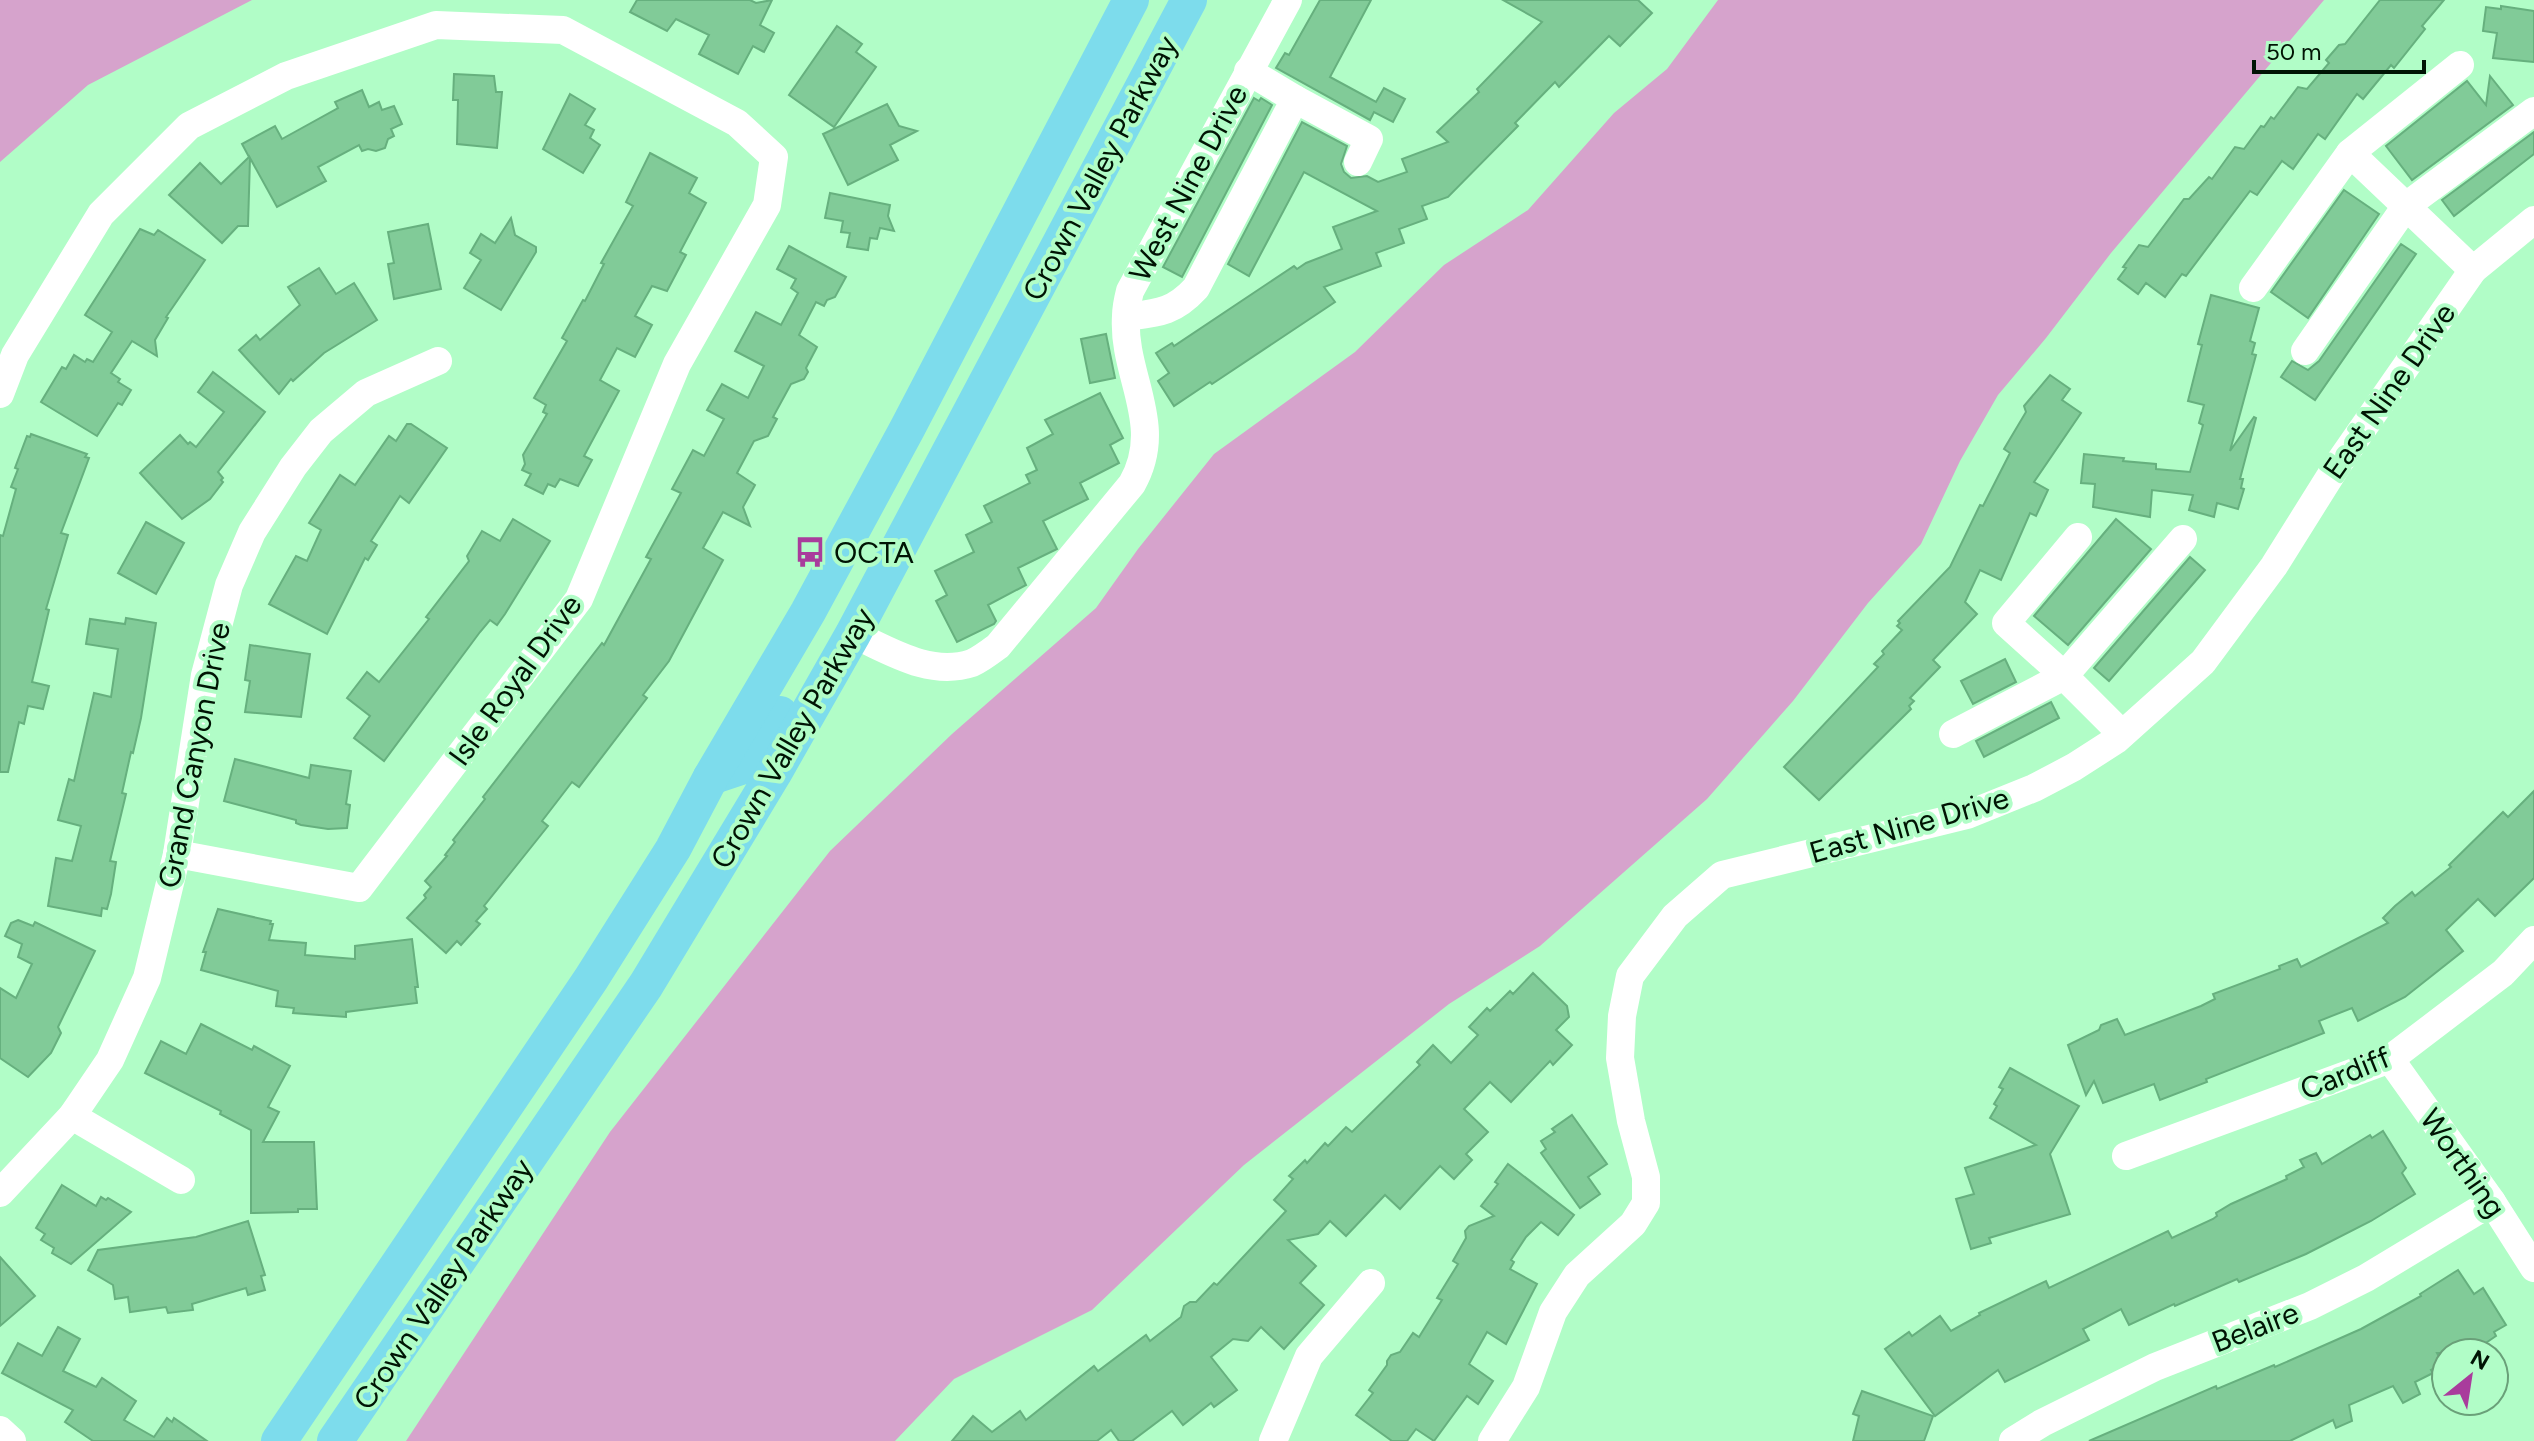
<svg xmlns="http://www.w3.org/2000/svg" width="2534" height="1441" font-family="Figtree,sans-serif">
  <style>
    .green { fill: #d6a3cc }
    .building { fill: #81cb98; stroke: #66b07e; stroke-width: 2 }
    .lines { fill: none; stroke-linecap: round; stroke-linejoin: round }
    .minor { stroke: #fff; stroke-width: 28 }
    .major { stroke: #7ddcec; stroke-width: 36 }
    .labels { text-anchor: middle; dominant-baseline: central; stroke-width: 8; stroke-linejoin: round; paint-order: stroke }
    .street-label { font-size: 30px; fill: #001404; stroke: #b1fdc7 }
    .poi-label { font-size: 30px; fill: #001404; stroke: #b1fdc7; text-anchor: start }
  </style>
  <rect width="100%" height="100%" fill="#b1fdc7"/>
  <!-- green -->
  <g class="green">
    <polygon points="0,0 252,0 88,85 0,162"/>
    <polygon points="1718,0 2324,0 2111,253 2046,338 1998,395 1960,461 1921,544 1868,603 1793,701 1707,799 1540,946 1449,1004 1244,1165 1092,1310 954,1379 895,1441 406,1441 610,1132 830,851 952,734 1096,608 1138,549 1214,454 1355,352 1444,265 1528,210 1614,113 1667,69"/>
  </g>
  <!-- building -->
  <g class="building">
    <polygon points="637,0 750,0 756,3 772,0 760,25 774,33 764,52 753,46 738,74 699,54 709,35 676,19 667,31 630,12"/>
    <polygon points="1320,0 1371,0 1330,77 1376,102 1384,88 1405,99 1393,122 1374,112 1370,120 1276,68 1285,53 1289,55"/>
    <polygon points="1503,0 1638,0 1652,13 1620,46 1609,36 1559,87 1555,82 1515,123 1518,126 1448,197 1422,206 1427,219 1399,229 1404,243 1376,253 1381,266 1324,287 1335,302 1212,384 1210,382 1174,406 1158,381 1169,373 1156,353 1172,343 1174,346 1294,266 1297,269 1306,263 1342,249 1333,227 1377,211 1304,172 1249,276 1228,264 1302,122 1347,146 1341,164 1344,172 1351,178 1367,176 1378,182 1407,172 1402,159 1448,142 1437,132 1479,92 1477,89 1542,22"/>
    <polygon points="2380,0 2444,0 2422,26 2425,29 2394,68 2391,65 2363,99 2357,94 2325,139 2318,134 2293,169 2282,161 2257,195 2250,191 2186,276 2182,274 2165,297 2146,283 2138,294 2118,279 2126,268 2123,267 2139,245 2148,247 2184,199 2189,199 2209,177 2212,179 2235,147 2244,149 2261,126 2264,127 2271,117 2274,119 2298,87 2307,89 2329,63 2326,60 2339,45 2345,44"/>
    <polygon points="2501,6 2534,11 2534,62 2493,58 2497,33 2483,31 2486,7 2501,9"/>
    <polygon points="837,26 862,44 856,52 876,67 834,127 789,95"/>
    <polygon points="454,74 494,76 496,92 502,92 497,148 457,144 458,100 453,100"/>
    <polygon points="2490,76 2513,105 2412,180 2386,146 2467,81 2486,105"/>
    <polygon points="362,90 369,107 379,102 382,110 394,106 402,124 391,129 394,136 388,139 385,148 376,151 368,149 362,151 359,145 318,167 326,181 277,207 250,158 248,226 238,226 222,243 169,195 200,163 221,184 249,157 242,144 275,126 282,139 338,108 335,102"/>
    <polygon points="570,94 595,109 585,125 594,130 590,138 600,145 583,173 543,149"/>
    <polygon points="1254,98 1259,101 1261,98 1272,105 1182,277 1163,267"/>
    <polygon points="887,104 899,126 917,131 890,145 898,160 848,185 823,134"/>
    <polygon points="2534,132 2534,154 2454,216 2442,200"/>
    <polygon points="650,153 697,178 689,193 706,203 680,252 686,255 667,291 652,286 635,316 652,325 635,357 617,348 600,380 619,391 584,456 592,460 578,486 560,479 555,487 548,484 543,494 525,485 531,474 522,470 525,464 523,455 547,414 543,412 546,405 534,398 567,341 562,338 583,300 585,301 604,264 601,263 633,206 626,202"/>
    <polygon points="2344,190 2379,214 2308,318 2271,292"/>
    <polygon points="830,193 890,205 888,216 894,231 880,228 877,239 870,238 868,250 847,247 850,233 841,232 843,221 825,218"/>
    <polygon points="511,218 515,235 536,247 536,252 501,310 464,288 481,260 470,253 481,234 495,243"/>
    <polygon points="428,224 441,289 394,299 388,264 394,263 388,232"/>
    <polygon points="140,229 154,235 158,230 205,260 166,317 168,318 155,340 157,356 132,341 111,373 120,379 118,382 131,390 122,405 118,403 97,436 41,402 62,367 66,369 74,355 85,362 87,359 93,362 112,332 85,315"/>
    <polygon points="2401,244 2416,254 2315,400 2281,377 2292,361 2308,370 2319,361"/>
    <polygon points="789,246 846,277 835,297 827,300 824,306 816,302 799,335 817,347 806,368 808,372 804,379 791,384 773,417 777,419 768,436 754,441 737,473 755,485 743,507 750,526 723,512 703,548 723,560 669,661 643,695 647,698 579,787 572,782 542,821 548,826 484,906 487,909 476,921 480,924 461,945 457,941 446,953 407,918 426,898 424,895 431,887 425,881 447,856 445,855 455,842 453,840 485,799 483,797 602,643 604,645 651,559 646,557 681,493 672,489 693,450 704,456 724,419 707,410 722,384 748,398 764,366 735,351 756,312 781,325 798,293 791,288 796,279 777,269"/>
    <polygon points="319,268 336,294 354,283 377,320 324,353 293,381 291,379 279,394 239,350 256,335 260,340 300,305 288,287"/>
    <polygon points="2211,295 2259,308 2250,341 2255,343 2252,354 2256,355 2230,451 2254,417 2256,418 2240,479 2243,479 2241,488 2244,489 2238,509 2217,503 2214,517 2189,510 2193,495 2152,490 2150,517 2093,507 2095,484 2081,483 2084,454 2124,458 2123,461 2156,464 2156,469 2190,472 2203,425 2199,423 2204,405 2188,401 2202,345 2198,344"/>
    <polygon points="1106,334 1115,378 1090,383 1081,339"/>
    <polygon points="213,372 265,412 218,472 223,478 221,480 223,482 210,499 182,519 140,473 180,435 188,444 190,442 196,447 224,412 198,392"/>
    <polygon points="2050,375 2070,389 2062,400 2081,413 2034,482 2048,490 2036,516 2030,513 2001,580 1980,570 1965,602 1977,614 1933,660 1940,667 1910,698 1914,701 1909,706 1911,709 1819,800 1784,767 1878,667 1874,664 1884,654 1882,651 1902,630 1897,626 1900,623 1898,621 1950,567 1980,505 1983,506 2010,453 2004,449 2026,412 2024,406"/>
    <polygon points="1100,393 1123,438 1110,445 1119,463 1080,483 1088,499 1043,521 1057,549 1018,568 1026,585 988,605 996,621 994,624 957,642 936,601 947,595 935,571 974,552 966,535 992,522 984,506 1030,483 1026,475 1037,470 1027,448 1053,434 1045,420"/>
    <polygon points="407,424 411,424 447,448 409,503 400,496 371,541 377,545 368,560 365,558 327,634 269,604 296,556 307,561 321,530 309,523 340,475 355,485 389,436 396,441"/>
    <polygon points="31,434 87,454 85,457 89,458 61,533 68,535 46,609 49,610 32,682 49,686 43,709 28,706 24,724 19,722 8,772 0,772 0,535 3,536 16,489 11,487 18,469 15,468 27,436 30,437"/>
    <polygon points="513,519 550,541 505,614 497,625 490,620 480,632 384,761 354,738 370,716 347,698 367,672 379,682 429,619 426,617 469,561 467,556 482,531 500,541"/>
    <polygon points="2116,519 2151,549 2068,645 2034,616"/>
    <polygon points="146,522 184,543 156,594 118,573"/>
    <polygon points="2190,557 2205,570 2109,681 2094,668"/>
    <polygon points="126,618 156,623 141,718 133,753 131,752 122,793 126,794 110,861 116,862 111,894 107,909 102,908 101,916 48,906 56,858 72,861 81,826 58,820 69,779 74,781 94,693 111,697 118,649 86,644 90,619 125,624"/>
    <polygon points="250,645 310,654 301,717 245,712 250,681 245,680"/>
    <polygon points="2005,659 2016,682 1973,704 1961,681"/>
    <polygon points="2051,702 2059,718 1984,757 1976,741"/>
    <polygon points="235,759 309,778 311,765 351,771 346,804 350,805 347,828 328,829 301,825 296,823 296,820 224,801"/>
    <polygon points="2534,791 2534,878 2495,916 2478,899 2446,930 2463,951 2405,997 2358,1021 2352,1008 2319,1021 2324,1033 2206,1079 2207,1082 2160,1100 2154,1084 2103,1103 2094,1081 2086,1095 2068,1045 2099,1030 2101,1025 2117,1019 2125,1035 2201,1006 2215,999 2213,994 2280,969 2279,966 2297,959 2301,967 2388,923 2383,918 2395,906 2412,892 2415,896 2451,867 2449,865 2503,812 2508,817"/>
    <polygon points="218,909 271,921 270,924 273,924 269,940 306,943 305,955 355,959 355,946 412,939 418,987 415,987 417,1003 346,1012 346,1017 293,1013 294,1008 276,1006 278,991 201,970 206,952 203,952"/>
    <polygon points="18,920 33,926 35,922 95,951 58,1027 61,1033 51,1053 28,1077 0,1058 0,988 16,998 32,964 18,957 22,944 5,936 11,923"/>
    <polygon points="1533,973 1567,1006 1569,1017 1556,1030 1572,1045 1553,1065 1550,1061 1511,1102 1490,1082 1464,1109 1488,1132 1466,1154 1472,1160 1454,1179 1440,1166 1400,1209 1385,1195 1346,1236 1330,1221 1318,1234 1288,1240 1316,1266 1300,1283 1324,1305 1284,1349 1261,1327 1248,1341 1233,1339 1211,1357 1237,1390 1214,1407 1211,1403 1183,1425 1172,1411 1132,1441 1119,1441 1111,1430 1097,1441 952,1441 973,1416 992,1432 1020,1411 1026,1420 1094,1366 1098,1371 1146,1335 1150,1341 1181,1317 1184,1306 1190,1302 1196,1302 1214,1283 1217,1285 1286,1211 1274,1200 1293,1179 1289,1176 1305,1160 1307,1163 1325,1143 1328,1146 1346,1127 1352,1132 1420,1065 1417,1062 1433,1045 1451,1063 1478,1035 1469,1027 1487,1008 1490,1011 1510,991 1513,994"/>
    <polygon points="201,1024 252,1050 254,1046 290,1066 268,1107 279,1112 263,1142 314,1142 317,1209 298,1209 298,1212 251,1213 251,1130 220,1114 221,1111 145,1073 161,1041 186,1054"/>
    <polygon points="2010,1068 2079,1106 2050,1154 2070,1214 1989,1238 1991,1243 1971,1249 1956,1199 1974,1194 1965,1168 2036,1145 1990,1118 1997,1106 1994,1104 2003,1089 1999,1087"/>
    <polygon points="1572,1115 1607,1164 1588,1177 1600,1194 1580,1208 1541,1153 1546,1149 1541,1141 1555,1132 1552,1129"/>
    <polygon points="2383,1131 2406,1168 2402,1173 2415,1194 2371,1221 2306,1254 2239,1282 2237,1279 2175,1306 2174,1304 2129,1325 2121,1309 2083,1329 2089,1340 2005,1382 1998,1370 1935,1416 1885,1349 1909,1332 1912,1336 1940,1316 1951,1331 1980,1315 1979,1313 2046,1281 2049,1288 2168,1231 2172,1238 2213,1219 2217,1216 2216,1213 2231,1204 2287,1179 2286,1176 2304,1167 2300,1160 2316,1153 2322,1164 2370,1135 2372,1138"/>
    <polygon points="1508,1164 1574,1215 1558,1235 1541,1222 1526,1237 1511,1260 1514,1262 1510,1269 1537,1284 1506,1344 1487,1332 1469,1364 1493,1381 1478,1404 1467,1396 1434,1441 1416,1429 1407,1441 1392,1441 1356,1415 1373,1393 1369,1390 1387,1365 1387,1361 1391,1355 1400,1352 1413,1333 1419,1337 1442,1300 1437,1298 1458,1264 1453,1261 1466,1238 1465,1231 1469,1226 1494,1216 1481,1206 1498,1184 1495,1182"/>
    <polygon points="62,1185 96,1206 101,1197 106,1200 108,1198 131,1212 71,1264 52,1253 54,1248 41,1240 45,1234 36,1228"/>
    <polygon points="248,1221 265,1275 261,1276 265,1290 248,1295 246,1288 192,1304 193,1310 168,1313 166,1307 130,1312 128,1297 115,1299 113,1285 88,1270 98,1250 196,1237"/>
    <polygon points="0,1257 35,1296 0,1326"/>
    <polygon points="2458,1270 2474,1294 2483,1288 2506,1325 2494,1332 2496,1336 2471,1353 2437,1353 2443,1364 2431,1370 2433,1373 2415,1382 2420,1394 2403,1403 2393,1386 2349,1405 2352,1421 2336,1428 2333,1420 2290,1441 2089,1441 2216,1386 2217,1389 2274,1365 2275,1367 2361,1329 2421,1296 2420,1294"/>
    <polygon points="58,1327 80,1339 63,1371 96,1387 102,1378 136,1401 124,1420 154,1437 167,1418 172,1422 174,1418 207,1441 93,1441 65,1422 73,1410 2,1373 18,1343 42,1356"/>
    <polygon points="1862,1391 1933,1416 1924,1441 1853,1441 1859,1416 1853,1414"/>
  </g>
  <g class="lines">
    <!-- minor -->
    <g class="minor">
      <polyline points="1295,99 1369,139 1358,162"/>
      <polyline points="2350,153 2460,65"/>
      <polyline points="2253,288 2350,153 2473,270"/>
      <path d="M1126,317c31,-4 47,-4 70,-29l99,-189 -47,-28"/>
      <polyline points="2305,351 2406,206 2534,111"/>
      <polyline points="0,394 15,355 101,214 189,126 286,76 436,25 563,30 737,123 774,157 767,205 677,364 579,599 359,888 177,854"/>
      <polyline points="2078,537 2006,623 2058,670 2122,734"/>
      <path d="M853,634c37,17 77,43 119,29 9,-4 18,-11 26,-17l134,-162c34,-60 -10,-108 -6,-168 0,-9 2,-17 4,-25l158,-291"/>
      <polyline points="1953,734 2064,676 2183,539"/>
      <polyline points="2390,1059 2492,1202 2534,1268"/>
      <polyline points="72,1116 181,1180"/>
      <polyline points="2126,1156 2390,1059 2503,973 2534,940"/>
      <polyline points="0,1193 72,1116 110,1060 147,978 177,854 205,675 229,585 252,532 293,467 321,431 366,393 438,361"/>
      <polyline points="0,1430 12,1441"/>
      <polyline points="1273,1441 1309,1356 1371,1283"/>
      <polyline points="1492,1441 1526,1387 1553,1312 1577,1275 1633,1224 1646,1203 1646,1177 1631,1121 1620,1058 1622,1016 1630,976 1675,916 1722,875 1967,815 2034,788 2074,767 2116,740 2203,662 2274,566 2336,467 2473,270 2534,220"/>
      <polyline points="2013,1441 2042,1423 2155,1367 2310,1306 2366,1278 2492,1202"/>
    </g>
    <!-- major -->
    <g class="major">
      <polyline points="711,777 750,764 780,714"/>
      <polyline points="279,1441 591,979 673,849 711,777 808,612 907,429 1131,0"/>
      <polyline points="335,1441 646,985 774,773 853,634 1189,0"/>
    </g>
  </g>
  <!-- icons -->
  <defs>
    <symbol id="bus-bare" viewBox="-9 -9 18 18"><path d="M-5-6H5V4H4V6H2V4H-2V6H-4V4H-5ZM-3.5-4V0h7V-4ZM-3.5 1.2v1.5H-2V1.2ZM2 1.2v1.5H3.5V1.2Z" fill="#a93c9c" stroke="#b1fdc7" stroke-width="2.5" paint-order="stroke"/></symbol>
  </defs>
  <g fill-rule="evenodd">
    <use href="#bus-bare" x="788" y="530" width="44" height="44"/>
  </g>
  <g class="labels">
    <!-- street labels -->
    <g class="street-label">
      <text transform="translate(1100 168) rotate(-62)">Crown Valley Parkway</text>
      <text transform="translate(1188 183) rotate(-62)">West Nine Drive</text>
      <text transform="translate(2389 391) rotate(-55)">East Nine Drive</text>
      <text transform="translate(515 680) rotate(-54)">Isle Royal Drive</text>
      <text transform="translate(792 738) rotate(-60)">Crown Valley Parkway</text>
      <text transform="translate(194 755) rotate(-79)">Grand Canyon Drive</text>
      <text transform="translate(1909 825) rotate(-16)">East Nine Drive</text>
      <text transform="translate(2345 1073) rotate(-22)">Cardiff</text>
      <text transform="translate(2463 1163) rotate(55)">Worthing</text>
      <text transform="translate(443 1284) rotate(-56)">Crown Valley Parkway</text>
      <text transform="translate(2255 1327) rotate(-21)">Belaire</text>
    </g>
    <!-- poi labels -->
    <g class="poi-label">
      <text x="834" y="552">OCTA</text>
    </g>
  </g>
  <!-- north arrow -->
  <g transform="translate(2470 1377) rotate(30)"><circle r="38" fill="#b1fdc7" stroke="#6aa079" stroke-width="2"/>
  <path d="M0-6L14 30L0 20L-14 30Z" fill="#a93c9c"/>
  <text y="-12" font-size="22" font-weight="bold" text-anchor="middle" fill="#001404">N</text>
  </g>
  <!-- scale -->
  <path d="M2254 60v12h170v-12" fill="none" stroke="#001404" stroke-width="4"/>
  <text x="2266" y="60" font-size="24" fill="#001404" stroke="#b1fdc7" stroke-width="6" paint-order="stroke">50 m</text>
</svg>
